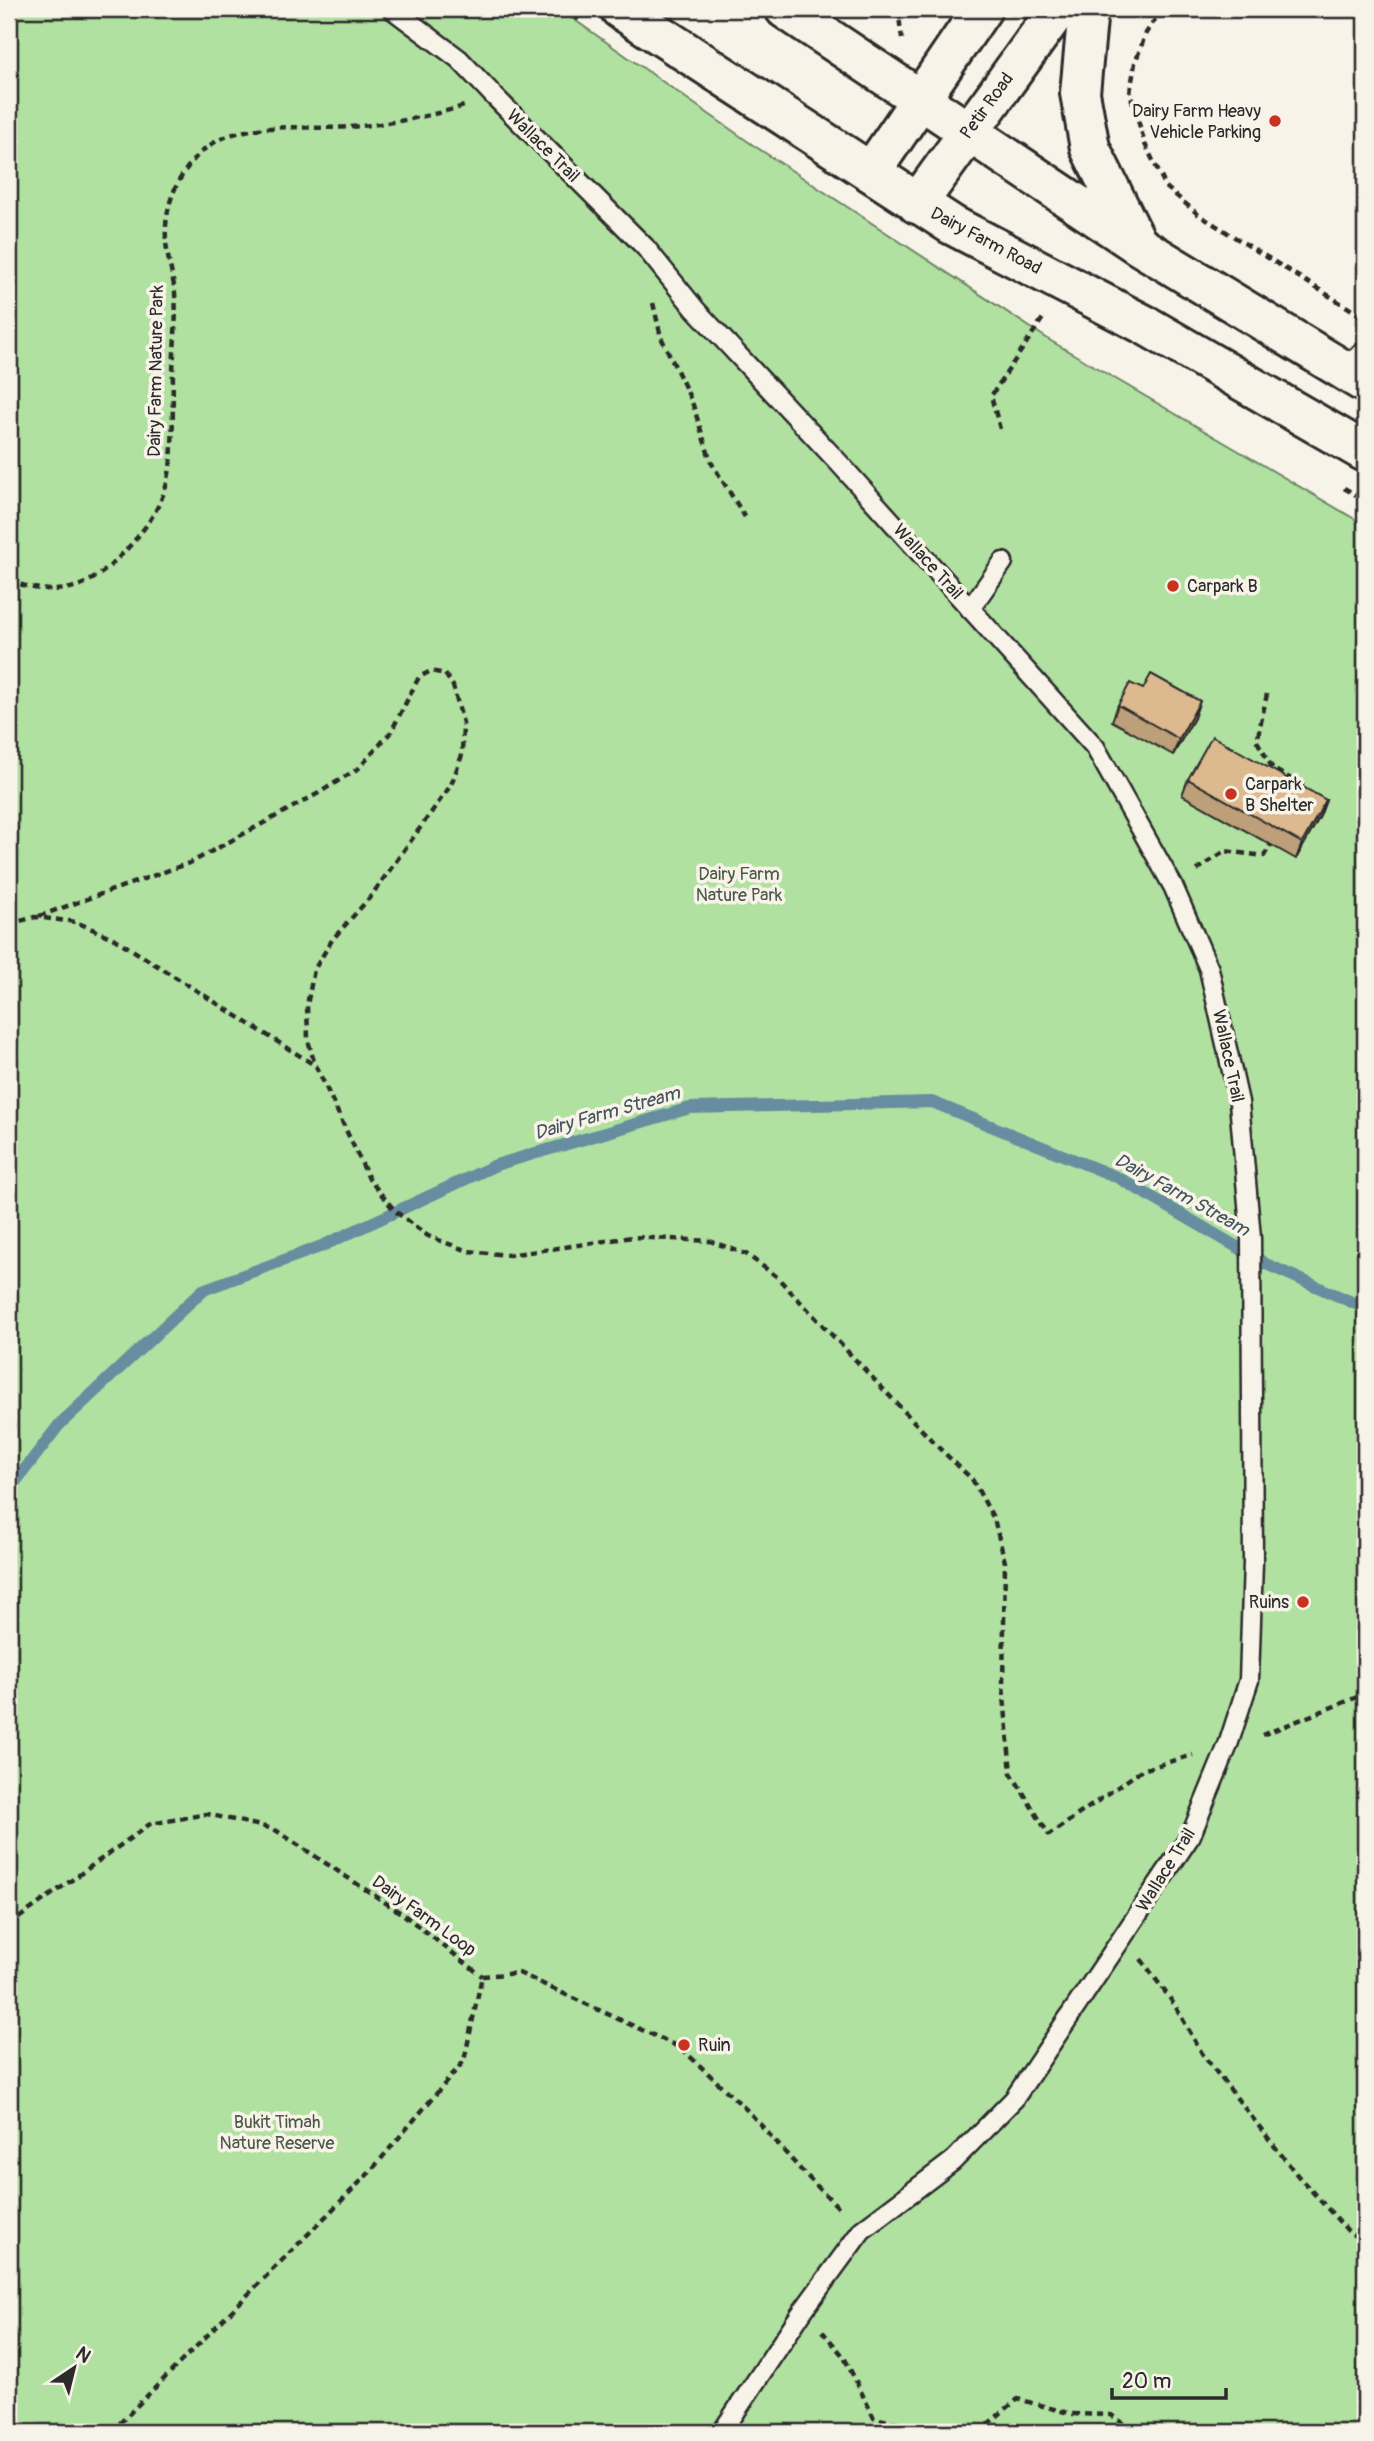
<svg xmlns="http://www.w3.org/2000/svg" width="1374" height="2441" font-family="Pangolin,sans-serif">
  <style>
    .green { fill: #b1e1a1; stroke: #6e8666; stroke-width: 2 }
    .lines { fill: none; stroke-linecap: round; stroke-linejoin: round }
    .stream { stroke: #668ea0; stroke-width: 12 }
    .lane-casing { stroke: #2b2b2b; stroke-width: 23 }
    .secondary-casing { stroke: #2b2b2b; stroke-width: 44 }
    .primary-casing { stroke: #2b2b2b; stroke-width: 44 }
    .path { stroke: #2b2b2b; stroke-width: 4.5; stroke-dasharray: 7 5; stroke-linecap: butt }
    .lane { stroke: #f7f3e8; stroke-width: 18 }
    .secondary { stroke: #f7f3e8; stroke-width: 38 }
    .primary { stroke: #f7f3e8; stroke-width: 38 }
    .wall { fill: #bd9f7a; stroke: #2b2b2b; stroke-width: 2 }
    .shaded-wall { fill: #9a8263; stroke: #2b2b2b; stroke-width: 2 }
    .building { fill: #dcb98e; stroke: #2b2b2b; stroke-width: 2 }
    .poi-dot { fill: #c8321e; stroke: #f7f3e8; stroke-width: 2.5 }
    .labels { text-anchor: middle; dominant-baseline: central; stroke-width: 7; stroke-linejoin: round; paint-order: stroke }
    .street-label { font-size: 18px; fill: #2b2b2b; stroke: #f7f3e8 }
    .poi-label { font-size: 18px; fill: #2b2b2b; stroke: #f7f3e8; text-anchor: start }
    .park-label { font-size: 18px; fill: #4c5848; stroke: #f7f3e8 }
    .water-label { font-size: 19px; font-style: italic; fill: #44545c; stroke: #f7f3e8 }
  </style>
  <rect width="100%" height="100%" fill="#f7f3e8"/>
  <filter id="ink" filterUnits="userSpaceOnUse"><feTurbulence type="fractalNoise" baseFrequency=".0143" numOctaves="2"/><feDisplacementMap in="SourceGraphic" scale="14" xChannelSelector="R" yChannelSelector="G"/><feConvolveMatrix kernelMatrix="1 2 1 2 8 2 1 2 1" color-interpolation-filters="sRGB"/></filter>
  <g filter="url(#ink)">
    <!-- green -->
    <polygon class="green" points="9,9 559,9 753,145 1051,341 1365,525 1365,2432 9,2432"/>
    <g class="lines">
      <!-- stream -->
      <polyline class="stream" points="9,1490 59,1425 203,1290 322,1246 496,1165 690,1108 932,1102 1119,1178 1266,1264 1365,1308"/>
      <defs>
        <g id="lane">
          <polyline points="392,9 459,59 495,97 645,247 695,309 839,463 1095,747 1173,886 1209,969 1239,1102 1251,1238 1253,1562 1249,1680 1228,1745 1191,1835 1014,2099 953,2161 862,2230 804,2309 722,2432"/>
          <polyline points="1341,369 1365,351"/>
          <polyline points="970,609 1003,562"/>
        </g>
        <g id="secondary">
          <polyline points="871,172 982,9"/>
          <polyline points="917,204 1058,9"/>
        </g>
        <g id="primary">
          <polyline points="620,9 952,225 1147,326 1365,452"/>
          <polyline points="785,9 1138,245 1365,383"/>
          <polyline points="1088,9 1080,93 1090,148 1137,243"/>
        </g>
      </defs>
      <!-- lane casing -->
      <use href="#lane" class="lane-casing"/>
      <!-- secondary casing -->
      <use href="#secondary" class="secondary-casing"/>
      <!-- primary casing -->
      <use href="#primary" class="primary-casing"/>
      <!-- path -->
      <g class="path">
        <polyline points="563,9 583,22"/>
        <polyline points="898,9 902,39"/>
        <polyline points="1162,9 1146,33 1135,63 1130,93 1145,144 1166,187 1199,215 1365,318"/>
        <polyline points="653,303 661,337 692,402 711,462 745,517"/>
        <polyline points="1000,429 991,396 1045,315"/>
        <polyline points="1344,488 1365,500"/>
        <path d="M9,580c38,16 71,14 102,-15 24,-23 47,-49 56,-82 8,-30 5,-79 6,-111 1,-26 4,-53 2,-79 -2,-18 -8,-35 -9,-52 -2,-33 9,-62 32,-86 39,-39 103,-24 152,-28 39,-3 76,-10 114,-21"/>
        <polyline points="1267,694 1257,741 1273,769 1302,785 1299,791"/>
        <polyline points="1197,870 1225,851 1264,856 1272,842"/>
        <polyline points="39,916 192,862 317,794 359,768 391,732 419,677 431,671 445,674 453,686 463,723 462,755 451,785 371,896 332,940 314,970 307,1005 308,1040 315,1065"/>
        <polyline points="9,924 35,917 76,922 115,939 316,1066 369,1179 395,1211 428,1236 468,1251 509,1255 633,1237 710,1241 746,1254 776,1276 939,1448 972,1479 994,1519 1005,1562 1003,1685 1011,1773 1049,1835 1142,1770 1193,1755"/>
        <polyline points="1262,1735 1365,1694"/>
        <polyline points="9,1925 150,1824 207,1814 274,1829 404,1915 482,1976"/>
        <polyline points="1141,1959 1174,2004 1203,2055 1298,2176 1348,2231 1365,2243"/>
        <polyline points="482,1976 519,1973 681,2048 750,2113 801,2170 841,2210"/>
        <polyline points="822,2331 844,2357 874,2418 942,2432"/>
        <polyline points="111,2432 369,2173 464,2061 482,1976"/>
        <polyline points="978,2432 1018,2399 1072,2414 1111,2415 1137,2432"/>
      </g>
      <!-- lane -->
      <use href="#lane" class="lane"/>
      <!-- secondary -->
      <use href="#secondary" class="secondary"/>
      <!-- primary -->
      <use href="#primary" class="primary"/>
    </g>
    <!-- wall -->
    <g class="wall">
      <polygon points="1118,705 1194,718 1173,755 1112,721"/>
      <polygon points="1188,779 1326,800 1320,816 1296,859 1182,795"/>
    </g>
    <!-- shaded-wall -->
    <g class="shaded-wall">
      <polygon points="1200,701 1194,718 1173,755 1179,739"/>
      <polygon points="1326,800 1320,816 1296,859 1302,843"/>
    </g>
    <!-- building -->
    <g class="building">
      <polygon points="1151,674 1200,701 1179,739 1118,705 1130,683 1143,689"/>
      <polygon points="1212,736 1326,800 1302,843 1188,779"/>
    </g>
  </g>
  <!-- markers -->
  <g class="poi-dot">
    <circle cx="1275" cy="121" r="7"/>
    <circle cx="1173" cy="586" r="7"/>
    <circle cx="1231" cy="794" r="7"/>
    <circle cx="1303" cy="1602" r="7"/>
    <circle cx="684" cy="2045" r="7"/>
  </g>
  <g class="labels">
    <!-- street labels -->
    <g class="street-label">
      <text transform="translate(987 106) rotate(-54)">Petir Road</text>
      <text transform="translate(543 146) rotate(45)">Wallace Trail</text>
      <text transform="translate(986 241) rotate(28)">Dairy Farm Road</text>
      <text transform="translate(156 371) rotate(-89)">Dairy Farm Nature Park</text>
      <text transform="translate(928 562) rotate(48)">Wallace Trail</text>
      <text transform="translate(1228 1056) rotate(78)">Wallace Trail</text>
      <text transform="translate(1166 1870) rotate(-58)">Wallace Trail</text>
      <text transform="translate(424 1916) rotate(36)">Dairy Farm Loop</text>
    </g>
    <!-- poi labels -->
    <g class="poi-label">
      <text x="1261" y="111" text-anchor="end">Dairy Farm Heavy<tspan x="1261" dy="21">Vehicle Parking</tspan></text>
      <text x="1187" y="586">Carpark B</text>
      <text x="1245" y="784">Carpark<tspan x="1245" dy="21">B Shelter</tspan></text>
      <text x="1289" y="1602" text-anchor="end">Ruins</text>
      <text x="698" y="2045">Ruin</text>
    </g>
    <!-- park labels -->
    <g class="park-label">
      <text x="739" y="874">Dairy Farm<tspan x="739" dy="21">Nature Park</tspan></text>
      <text x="277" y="2122">Bukit Timah<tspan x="277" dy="21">Nature Reserve</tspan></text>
    </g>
    <!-- water labels -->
    <g class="water-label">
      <text transform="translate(607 1113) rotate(-16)">Dairy Farm Stream</text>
      <text transform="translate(1182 1195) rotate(29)">Dairy Farm Stream</text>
    </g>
  </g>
  <!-- margin -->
  <rect width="1374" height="2441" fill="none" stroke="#f7f3e8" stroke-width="35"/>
  <rect x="18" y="18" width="1339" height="2406" fill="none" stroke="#2b2b2b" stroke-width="2.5" filter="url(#ink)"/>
  <!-- north arrow -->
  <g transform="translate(74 2368) rotate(35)" stroke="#f7f3e8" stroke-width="5" paint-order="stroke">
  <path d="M0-5L12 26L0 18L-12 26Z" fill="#2b2b2b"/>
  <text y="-10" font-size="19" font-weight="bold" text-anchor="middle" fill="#2b2b2b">N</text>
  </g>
  <!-- scale -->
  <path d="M1112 2388v10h114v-10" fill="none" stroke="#2b2b2b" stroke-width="3.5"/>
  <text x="1122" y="2388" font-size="21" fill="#2b2b2b" stroke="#f7f3e8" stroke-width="5" paint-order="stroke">20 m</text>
</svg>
